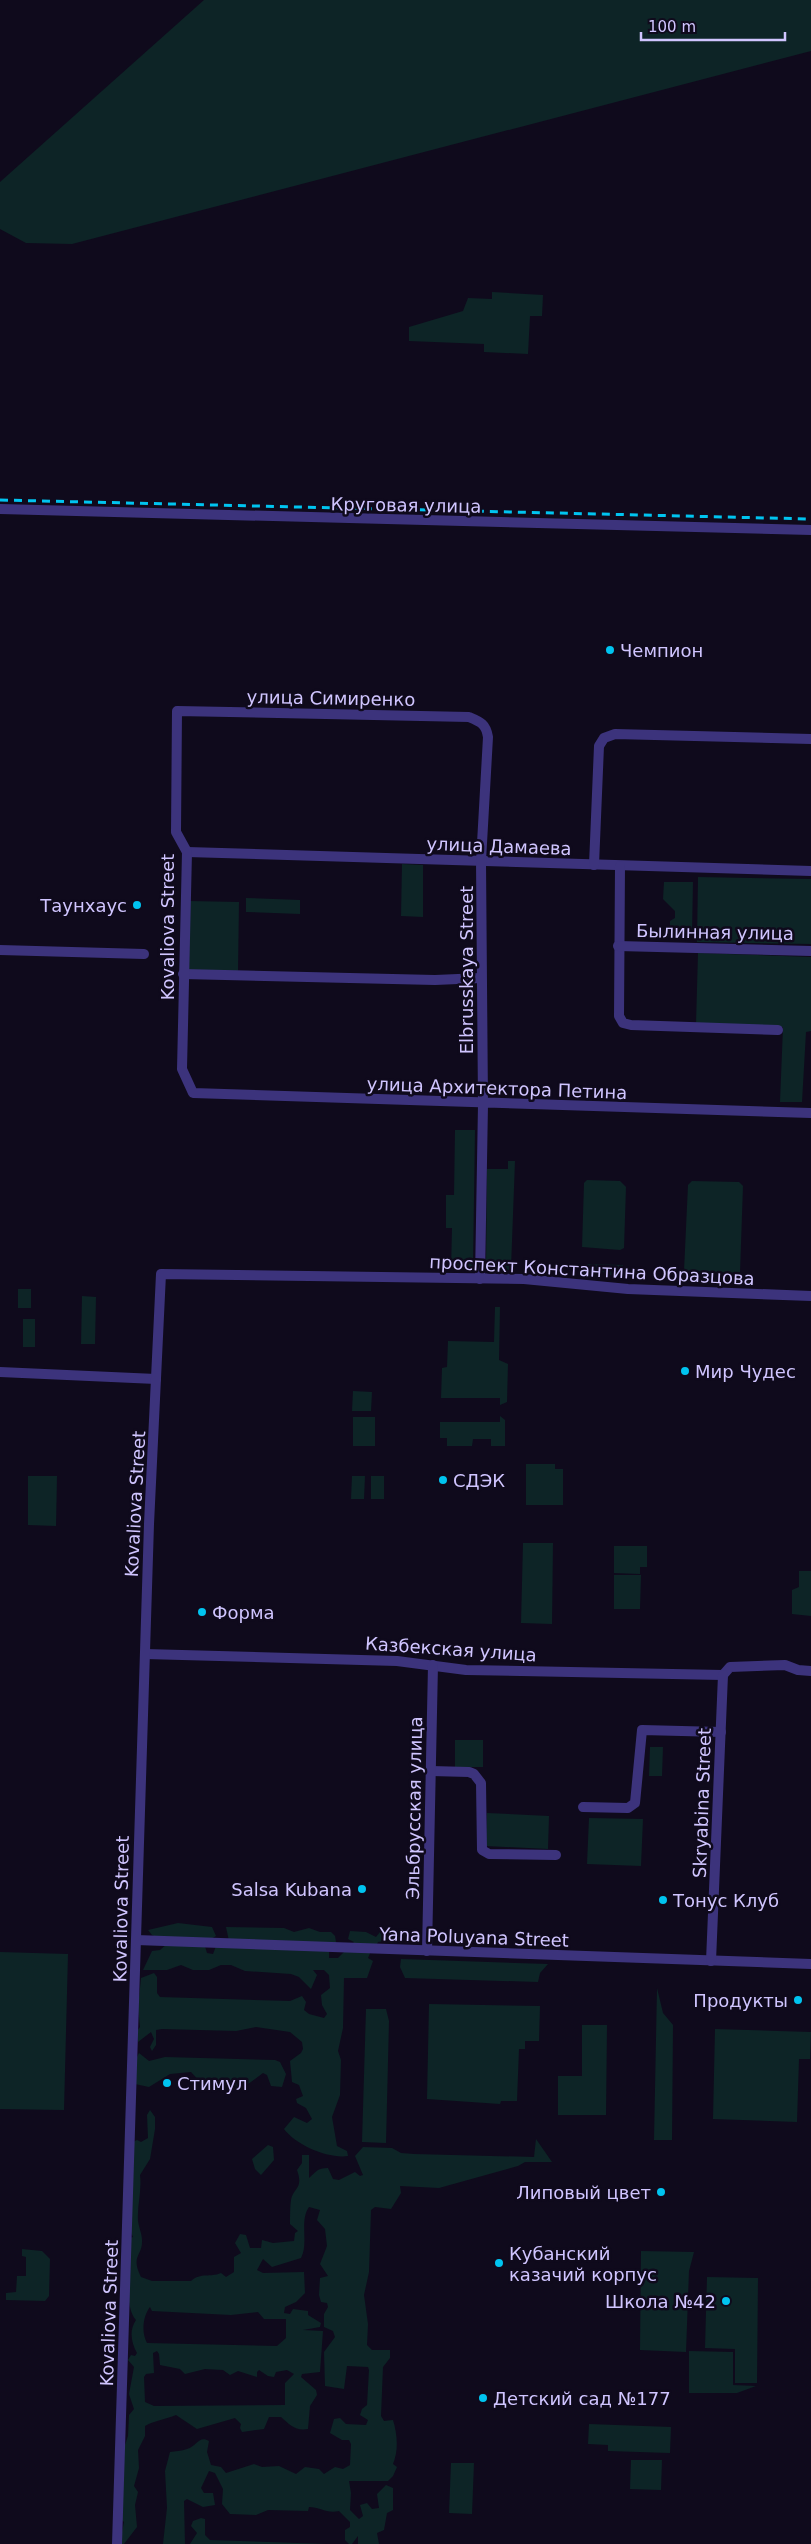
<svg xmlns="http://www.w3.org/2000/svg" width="811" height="2544" font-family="'DejaVu Sans',sans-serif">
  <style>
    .green { fill: #0d2426; fill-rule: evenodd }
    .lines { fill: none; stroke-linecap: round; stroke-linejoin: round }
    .street { stroke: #3c337c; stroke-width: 10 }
    .rail { stroke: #00c4f0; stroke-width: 3; stroke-dasharray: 8 6; stroke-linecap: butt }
    .poi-dot { fill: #00c4f0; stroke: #0f0a1c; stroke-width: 2 }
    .labels { text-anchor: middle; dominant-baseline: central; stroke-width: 5; stroke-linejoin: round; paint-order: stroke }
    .street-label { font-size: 18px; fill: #d0c5ff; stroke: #0f0a1c }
    .poi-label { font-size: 18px; fill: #d0c5ff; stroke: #0f0a1c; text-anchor: start }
  </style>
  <rect width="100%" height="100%" fill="#0f0a1c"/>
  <!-- green -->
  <g class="green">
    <polygon points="204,0 811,0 811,51 72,244 26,243 0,229 0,182"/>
    <polygon points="492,292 543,295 542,316 530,316 528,354 484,352 484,344 409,341 409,327 463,311 468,298 492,299"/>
    <polygon points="402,864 423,865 423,917 401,916"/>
    <polygon points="698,877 811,879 811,944 697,942"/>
    <polygon points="664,882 693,882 692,934 670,934 670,921 675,918 675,911 663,899"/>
    <polygon points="246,898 300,900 300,914 246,912"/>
    <polygon points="189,901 239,902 238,971 188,970"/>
    <polygon points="698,953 811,957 811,1031 806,1032 802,1102 780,1102 783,1027 696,1024"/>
    <polygon points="455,1130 475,1130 473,1266 470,1270 451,1270 452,1228 446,1228 446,1195 454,1195"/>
    <polygon points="508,1161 515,1161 511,1268 510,1270 490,1270 486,1266 487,1169 508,1169"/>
    <polygon points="587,1180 620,1181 626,1187 624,1248 620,1250 582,1247 584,1183"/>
    <polygon points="692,1181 739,1182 743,1186 740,1273 684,1271 688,1185"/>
    <polygon points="581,1264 623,1265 623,1272 620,1276 607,1275 603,1272 583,1274"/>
    <rect x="18" y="1289" width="13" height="19"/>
    <polygon points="82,1296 96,1297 95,1344 81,1344"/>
    <polygon points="495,1307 500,1307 499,1360 508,1364 507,1402 500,1405 500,1398 441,1398 442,1368 447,1367 448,1341 494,1342"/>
    <rect x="23" y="1319" width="12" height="28"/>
    <polygon points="353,1391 372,1392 371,1411 352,1411"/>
    <polygon points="500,1416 505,1420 505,1446 491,1446 491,1439 473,1439 472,1446 447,1446 447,1438 440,1438 440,1422 500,1422"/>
    <rect x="353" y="1417" width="22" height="29"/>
    <polygon points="526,1464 555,1464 555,1469 563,1469 563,1505 526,1505"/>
    <polygon points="28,1476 57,1476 56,1526 28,1525"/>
    <polygon points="352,1476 365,1476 364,1499 351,1499"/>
    <rect x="371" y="1476" width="13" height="23"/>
    <polygon points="523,1543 553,1543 552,1624 521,1623"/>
    <polygon points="614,1546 647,1546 647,1567 640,1567 640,1574 614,1573"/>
    <polygon points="799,1571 811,1571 811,1616 792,1614 792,1590 799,1587"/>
    <polygon points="614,1575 641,1575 640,1609 614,1609"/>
    <rect x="455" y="1740" width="28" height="27"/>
    <polygon points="650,1747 663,1747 662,1776 649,1776"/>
    <polygon points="487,1813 549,1816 548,1849 486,1846"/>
    <polygon points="589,1818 643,1819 641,1866 587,1864"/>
    <path d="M178,1923l34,4 4,9 -12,7 3,10 6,1 5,-13h11l-3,-14 58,1 10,4 15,-4 11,4h11l4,4 2,12 -8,1v9h9l16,-16 -6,-3 2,-8 16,1 10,5 4,-5 6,6 -2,3 -6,1 -3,7 -4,2 -3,7 5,3 -6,17h-23l-1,50 -5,23 3,9 -1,35 -8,22 5,29 10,5 1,5c-20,3 -52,-11 -64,-27l10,-12 13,6 5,-4 -6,-11 -9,-5 -1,-4 7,-3 -4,-11 -7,-3 -2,-21 11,-8 2,-4 -1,-7 -12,-10 -34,-5 -20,4 -74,-2 -6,1v15l-4,6 -2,-4 4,-8 -3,-7 -13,10 -1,-11 3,-4 -2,-19 3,-30 13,-5 3,4v16l3,4 130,4 12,-5 4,6 -2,8 5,4 15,4 3,-4 -5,-9 -1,-10 9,-7 -1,-13 -5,-5h-11l4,5 -6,14 -12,-12 -8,-3 -46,-3 -14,-6h-10l-12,5h-16l-12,-5 -14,5h-24l9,-19 8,-1 8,-7 -16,-8 -4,-5z"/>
    <polygon points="0,1952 68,1954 64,2110 0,2109"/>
    <polygon points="401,1959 548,1964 540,1973 538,1982 405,1978 400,1967"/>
    <polygon points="657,1988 663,2013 673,2025 672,2140 654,2140"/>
    <polygon points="429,2004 540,2006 539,2041 525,2041 525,2049 519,2049 517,2101 501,2101 500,2104 427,2099"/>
    <polygon points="366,2009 386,2009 389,2021 386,2143 362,2142"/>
    <polygon points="582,2025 607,2025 606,2115 558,2115 558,2076 582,2076"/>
    <polygon points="715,2029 811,2032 810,2059 799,2059 797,2122 713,2119"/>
    <path d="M139,2053l10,8 16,-4 110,3 5,2 6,12 -4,13 -11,-1 -4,-11 -4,-2 -19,14c-10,-1 -31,3 -38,0 -5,-3 -11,-11 -15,-15l-21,2 -21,13 -14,-3v-23z"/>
    <path d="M150,2110l5,7v12l-5,30 -10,16c2,16 -3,30 -2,46 1,7 4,13 4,19 1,16 -12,15 -1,37l11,4h39c10,-9 19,-3 30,-8l5,4 8,-5v-15l7,-4 -6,-10 5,-9 6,1 4,13h11l1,-8 11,3 21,-2 1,-8 3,-2 -8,-7c0,-8 0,-17 1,-24 2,-12 13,-11 6,-30l5,-7v-8h7v23c7,-6 8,-10 19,-10l5,11 6,1 16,-8 5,4 3,-1 -8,-19 8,-9 29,1 9,5 13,1 120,3 2,-18 16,23h-27l-7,4 -79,22 -39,-2 1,7 -10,16 -16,-2 -4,3 -2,62 -5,23 4,29 -1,21 5,5h18v8l-7,9 -2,49 3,5 9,-1c4,13 6,30 0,44l4,3 -4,9 -5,5h-39l2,12 -1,17 9,9 4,-3 -3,-11 7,-2 5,6 7,-1 -2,-14 9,-9 7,3v22l-6,3 -3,17 -7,3 2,11h-21v-8l-6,8h-3l-4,-4v-10l5,-3v-5l-11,-11c-12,3 -19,-4 -30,-4l-1,4 -40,-1 -12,5 -26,-1 -8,-10 1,-15 -8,-16 -6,-2 -8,17 3,5h9l2,12 -12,2 -16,-8 -3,2 1,43h-22l4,-36 -2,-37 5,-19c5,-1 12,-1 17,-3 10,-3 12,-14 22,-8l-2,11 4,13 10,2 5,6 28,-9 8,3 17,-1 17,8 9,-7 14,2 5,5 11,-7 8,2 7,-4 1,-21 -2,-4h-7l-12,-7 4,-14 6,-1 6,6 20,1 2,-5 -8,-5 2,-6 5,-4 2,-35 -1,-3 -21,-1 -3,23 -19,-3 -1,-34 11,-15 -2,-6 -9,-4v-13l4,-7 -1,-4 -6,-1 -2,-7 1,-17 8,-2 -8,-12 7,-18 -2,-17 -8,-9 3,-10 -11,-3c-10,14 0,36 -8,51l-29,9 -9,-8 -6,11 6,3 41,-1 1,21 -9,9 -11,5 -1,6 6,1 3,-5 15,2v4l13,8 -1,4 -17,3 20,1 -3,41 -18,2 -1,3 15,13 1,5 -7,11 -2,23c-13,2 -18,-4 -27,-12h-12l-5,12 -22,3 -2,-4 1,-4 -6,-6 -38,11 -21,-14c-10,4 -23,6 -31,11v10l-7,14 1,18 -5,18 4,6 -3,13 2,22 -13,17h-9l7,-12 2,-10 -3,-3 2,-68 5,-15 1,-21 5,-6 -5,-15 5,-27 -6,-7 3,-5 4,1 2,-3c-6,-11 -8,-23 -1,-33 -13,-13 -7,-63 -7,-82l4,-1 -4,-9 4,-86 4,-2 4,2 7,-4 -1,-23zM150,2307l2,4 79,4 27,-3 6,7h22v19l-9,8 -130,-3c-6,-11 -4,-27 3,-36zM157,2351l2,3 1,11 20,4 5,5 20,-5 18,1 7,5 8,-4 19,6v-5l2,-2 9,6 6,1 2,-5 11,-2 7,4 -9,9v22l-131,1 -9,-4 -1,-25 2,-3 8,-1 -1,-20z"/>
    <polygon points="268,2145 273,2147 274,2160 261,2175 255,2169 252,2159"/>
    <polygon points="22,2249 42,2251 50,2259 49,2296 45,2301 6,2300 6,2293 16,2292 17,2276 26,2276 26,2257 22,2256"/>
    <polygon points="641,2251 694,2252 689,2271 686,2352 640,2350"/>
    <polygon points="707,2277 758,2278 757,2383 735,2383 735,2349 705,2348"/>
    <polygon points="689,2351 733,2352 733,2385 756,2386 737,2393 689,2393"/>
    <polygon points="589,2424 671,2427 670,2453 608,2451 608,2445 588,2444"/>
    <polygon points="631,2460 662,2460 661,2490 630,2489"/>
    <polygon points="451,2463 474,2463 472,2514 449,2513"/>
    <polygon points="201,2518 205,2519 205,2535 210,2540 327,2544 190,2544 197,2533 191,2526 193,2521"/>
  </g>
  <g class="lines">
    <!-- street -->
    <g class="street">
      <polyline points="0,509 811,530"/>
      <polyline points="187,852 811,871"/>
      <polyline points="594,865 599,746 604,738 615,734 811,739"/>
      <polyline points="620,866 619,1016 623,1023 631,1025 778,1030"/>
      <polyline points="618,946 811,951"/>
      <polyline points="0,950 144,954"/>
      <polyline points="183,974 435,980 481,978"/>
      <path d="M480,1279l3,-175 -2,-243 7,-124c-2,-13 -7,-15 -19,-20l-292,-6 -1,121 11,20 -5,217 11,24 618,20"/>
      <polyline points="0,1372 156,1379"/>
      <polyline points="145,1654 397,1661 466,1670 723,1675 730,1667 785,1665 798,1670 811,1671"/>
      <polyline points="431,1771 469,1772 474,1774 481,1783 482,1850 489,1854 556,1855"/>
      <polyline points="583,1807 628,1808 635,1803 642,1730 721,1732"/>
      <polyline points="136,1940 811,1964"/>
      <polyline points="427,1951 433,1665"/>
      <polyline points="711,1961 723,1675"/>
      <polyline points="117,2544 149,1524 161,1274 524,1279 628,1289 811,1296"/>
    </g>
    <!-- rail -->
    <polyline class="rail" points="0,500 811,519"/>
  </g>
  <!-- markers -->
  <g class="poi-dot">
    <circle cx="610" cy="650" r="5"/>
    <circle cx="137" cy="905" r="5"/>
    <circle cx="685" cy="1371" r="5"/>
    <circle cx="443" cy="1480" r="5"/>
    <circle cx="202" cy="1612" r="5"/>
    <circle cx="362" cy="1889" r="5"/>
    <circle cx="663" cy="1900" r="5"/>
    <circle cx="798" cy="2000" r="5"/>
    <circle cx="167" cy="2083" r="5"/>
    <circle cx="661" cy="2192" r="5"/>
    <circle cx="499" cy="2263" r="5"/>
    <circle cx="726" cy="2301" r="5"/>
    <circle cx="483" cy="2398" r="5"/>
  </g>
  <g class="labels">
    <!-- street labels -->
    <g class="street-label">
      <text transform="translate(406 505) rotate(1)">Круговая улица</text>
      <text transform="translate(331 698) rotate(1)">улица Симиренко</text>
      <text transform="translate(499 846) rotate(2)">улица Дамаева</text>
      <text transform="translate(167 927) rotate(-90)">Kovaliova Street</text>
      <text transform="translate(715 932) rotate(1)">Былинная улица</text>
      <text transform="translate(466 970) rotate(-90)">Elbrusskaya Street</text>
      <text transform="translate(497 1088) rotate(2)">улица Архитектора Петина</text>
      <text transform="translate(592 1270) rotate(3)">проспект Константина Образцова</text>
      <text transform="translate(135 1504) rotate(-87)">Kovaliova Street</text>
      <text transform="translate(451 1649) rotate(4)">Казбекская улица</text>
      <text transform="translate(702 1803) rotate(-88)">Skryabina Street</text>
      <text transform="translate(414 1808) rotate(-89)">Эльбрусская улица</text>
      <text transform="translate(121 1909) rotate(-89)">Kovaliova Street</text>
      <text transform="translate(474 1937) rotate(2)">Yana Poluyana Street</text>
      <text transform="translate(109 2313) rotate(-88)">Kovaliova Street</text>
    </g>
    <!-- poi labels -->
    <g class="poi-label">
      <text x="620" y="650">Чемпион</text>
      <text x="127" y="905" text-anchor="end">Таунхаус</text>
      <text x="695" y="1371">Мир Чудес</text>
      <text x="453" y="1480">СДЭК</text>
      <text x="212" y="1612">Форма</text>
      <text x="352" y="1889" text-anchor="end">Salsa Kubana</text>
      <text x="673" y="1900">Тонус Клуб</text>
      <text x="788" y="2000" text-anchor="end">Продукты</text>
      <text x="177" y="2083">Стимул</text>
      <text x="651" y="2192" text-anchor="end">Липовый цвет</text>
      <text x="509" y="2253">Кубанский<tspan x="509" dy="21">казачий корпус</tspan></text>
      <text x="716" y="2301" text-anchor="end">Школа №42</text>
      <text x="493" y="2398">Детский сад №177</text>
    </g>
  </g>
  <!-- scale -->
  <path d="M641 32v8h144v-8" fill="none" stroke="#d0c5ff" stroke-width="2.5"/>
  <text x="648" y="32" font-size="15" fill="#d0c5ff" stroke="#0f0a1c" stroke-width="4" paint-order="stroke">100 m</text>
</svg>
